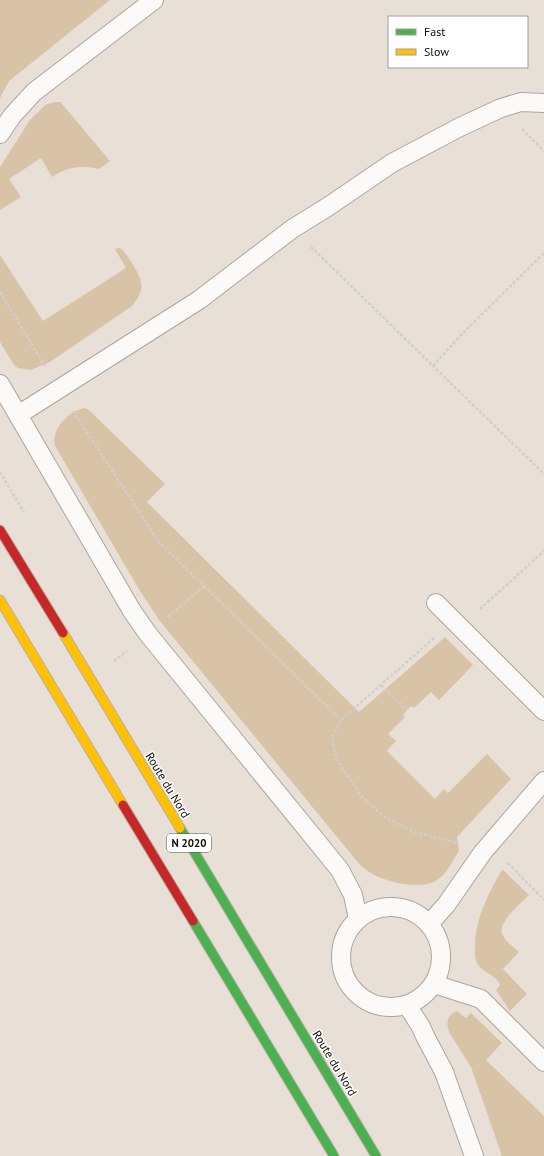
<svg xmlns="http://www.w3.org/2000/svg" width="544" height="1156" font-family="'PT Sans',sans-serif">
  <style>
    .green { fill: #d9c3a7 }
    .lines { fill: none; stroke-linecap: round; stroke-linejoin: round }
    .lane-casing { stroke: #aca59d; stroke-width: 20 }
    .fast-casing { stroke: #b9b0a4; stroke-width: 11 }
    .slow-casing { stroke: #b9b0a4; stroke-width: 11 }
    .jam-casing { stroke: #b9b0a4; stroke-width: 11 }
    .path { stroke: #d1cfcc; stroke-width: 2.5; stroke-dasharray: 3 2; stroke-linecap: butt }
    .lane { stroke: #fcfaf9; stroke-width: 18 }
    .fast { stroke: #4caf50; stroke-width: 9 }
    .slow { stroke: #ffc107; stroke-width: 9 }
    .jam { stroke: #c62828; stroke-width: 9 }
    .labels { text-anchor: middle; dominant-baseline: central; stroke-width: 3; stroke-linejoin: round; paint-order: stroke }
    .shield { fill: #fff; stroke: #585551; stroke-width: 1 }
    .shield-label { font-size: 11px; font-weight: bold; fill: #110c06 }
    .street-label { font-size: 12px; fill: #110c06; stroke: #fff }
  </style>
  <rect width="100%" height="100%" fill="#e8e0d6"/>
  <!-- green -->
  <g class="green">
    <polygon points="0,0 110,0 9,81 0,98"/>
    <path d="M54,102h7l2,3 47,56 -11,8c-19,-4 -31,-2 -47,8l-11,-19 -32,21 12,18 -21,13v-43l30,-47 15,-15z"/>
    <path d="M118,248h2c5,3 8,10 12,15 11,18 14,26 0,43l-82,56 -19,8 -13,-2 -4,-3 -14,-23v-87l43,66 83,-53 -11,-19z"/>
    <path d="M85,408l5,3 75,73 -18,18 212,210 86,-75 28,28 -34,35 -8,-8 -17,16 -3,-2 -8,9 2,2 -17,17 8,7 -9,10 48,48 9,-10 4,4 39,-39 24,25 -54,58 2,14c-6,9 -12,23 -22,29 -16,11 -53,2 -68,-8 -3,-2 -6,-5 -9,-7l-201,-245 -19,-29 -85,-145c-4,-17 14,-36 30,-38z"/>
    <path d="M503,870l26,25c-8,8 -30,26 -27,38 2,8 12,14 17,19l-16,17 24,25 -17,17 -14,-21 4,-5c-4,-10 -16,-12 -22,-20 -4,-6 -3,-12 -3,-18 0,-28 13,-52 26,-76z"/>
    <path d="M457,1011l9,7 5,-5 31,30 -16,17 58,56v40h-42l-31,-89 -22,-35c-3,-9 -2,-18 8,-21z"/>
  </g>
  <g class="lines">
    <defs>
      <g id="lane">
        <polyline points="0,134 12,116 34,92 154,0"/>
        <polyline points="0,384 132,611 148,634 340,870 353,895 358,919"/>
        <polyline points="18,415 199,300 292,229 329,206 392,163 460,127 501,108 521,102 544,103"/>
        <polyline points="436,603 544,711"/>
        <circle cx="391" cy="957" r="50"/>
        <polyline points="429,924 446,905 483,852 544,781"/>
        <polyline points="434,984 481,999 544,1062"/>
        <polyline points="407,1005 421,1027 425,1036 444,1072 474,1156"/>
      </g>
      <g id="fast">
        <polyline points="180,828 376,1156"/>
        <polyline points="193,921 334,1156"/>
      </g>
      <g id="slow">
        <polyline points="0,600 123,805"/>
        <polyline points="63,633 180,828"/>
      </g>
      <g id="jam">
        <polyline points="0,530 63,633"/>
        <polyline points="123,805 193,921"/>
      </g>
    </defs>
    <!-- lane casing -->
    <use href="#lane" class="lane-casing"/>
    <!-- fast casing -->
    <use href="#fast" class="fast-casing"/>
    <!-- slow casing -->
    <use href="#slow" class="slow-casing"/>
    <!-- jam casing -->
    <use href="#jam" class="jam-casing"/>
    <!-- path -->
    <g class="path">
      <polyline points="522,129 544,151"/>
      <polyline points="311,247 544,474"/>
      <polyline points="0,292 45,366"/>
      <polyline points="433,366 461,335 544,253"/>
      <polyline points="73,411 159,542 341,720"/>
      <polyline points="0,472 24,512"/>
      <polyline points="480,609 544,551"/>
      <polyline points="168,617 204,586"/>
      <polyline points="434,638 341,720 332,738 336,759 363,798 386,818 414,832 458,843"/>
      <polyline points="114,661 127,651"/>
      <polyline points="381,685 407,710"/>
      <polyline points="508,863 544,900"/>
    </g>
    <!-- lane -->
    <use href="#lane" class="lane"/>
    <!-- fast -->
    <use href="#fast" class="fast"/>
    <!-- slow -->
    <use href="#slow" class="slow"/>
    <!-- jam -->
    <use href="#jam" class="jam"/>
  </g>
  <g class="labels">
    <!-- shield labels -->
    <rect class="shield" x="167" y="834" width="44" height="18" rx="3"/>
    <g class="shield-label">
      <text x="189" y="843">N 2020</text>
    </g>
    <!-- street labels -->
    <g class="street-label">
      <text transform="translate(168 785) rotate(59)">Route du Nord</text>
      <text transform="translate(335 1063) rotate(59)">Route du Nord</text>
    </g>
  </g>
  <!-- legend -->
  <rect x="388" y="16" width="140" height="52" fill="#ffffff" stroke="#a09e9b"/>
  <rect x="396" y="29" width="20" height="6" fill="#4caf50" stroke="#a09e9b"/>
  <text x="424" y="36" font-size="12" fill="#110c06">Fast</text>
  <rect x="396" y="49" width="20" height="6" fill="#ffc107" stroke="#a09e9b"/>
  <text x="424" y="56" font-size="12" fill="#110c06">Slow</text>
</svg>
